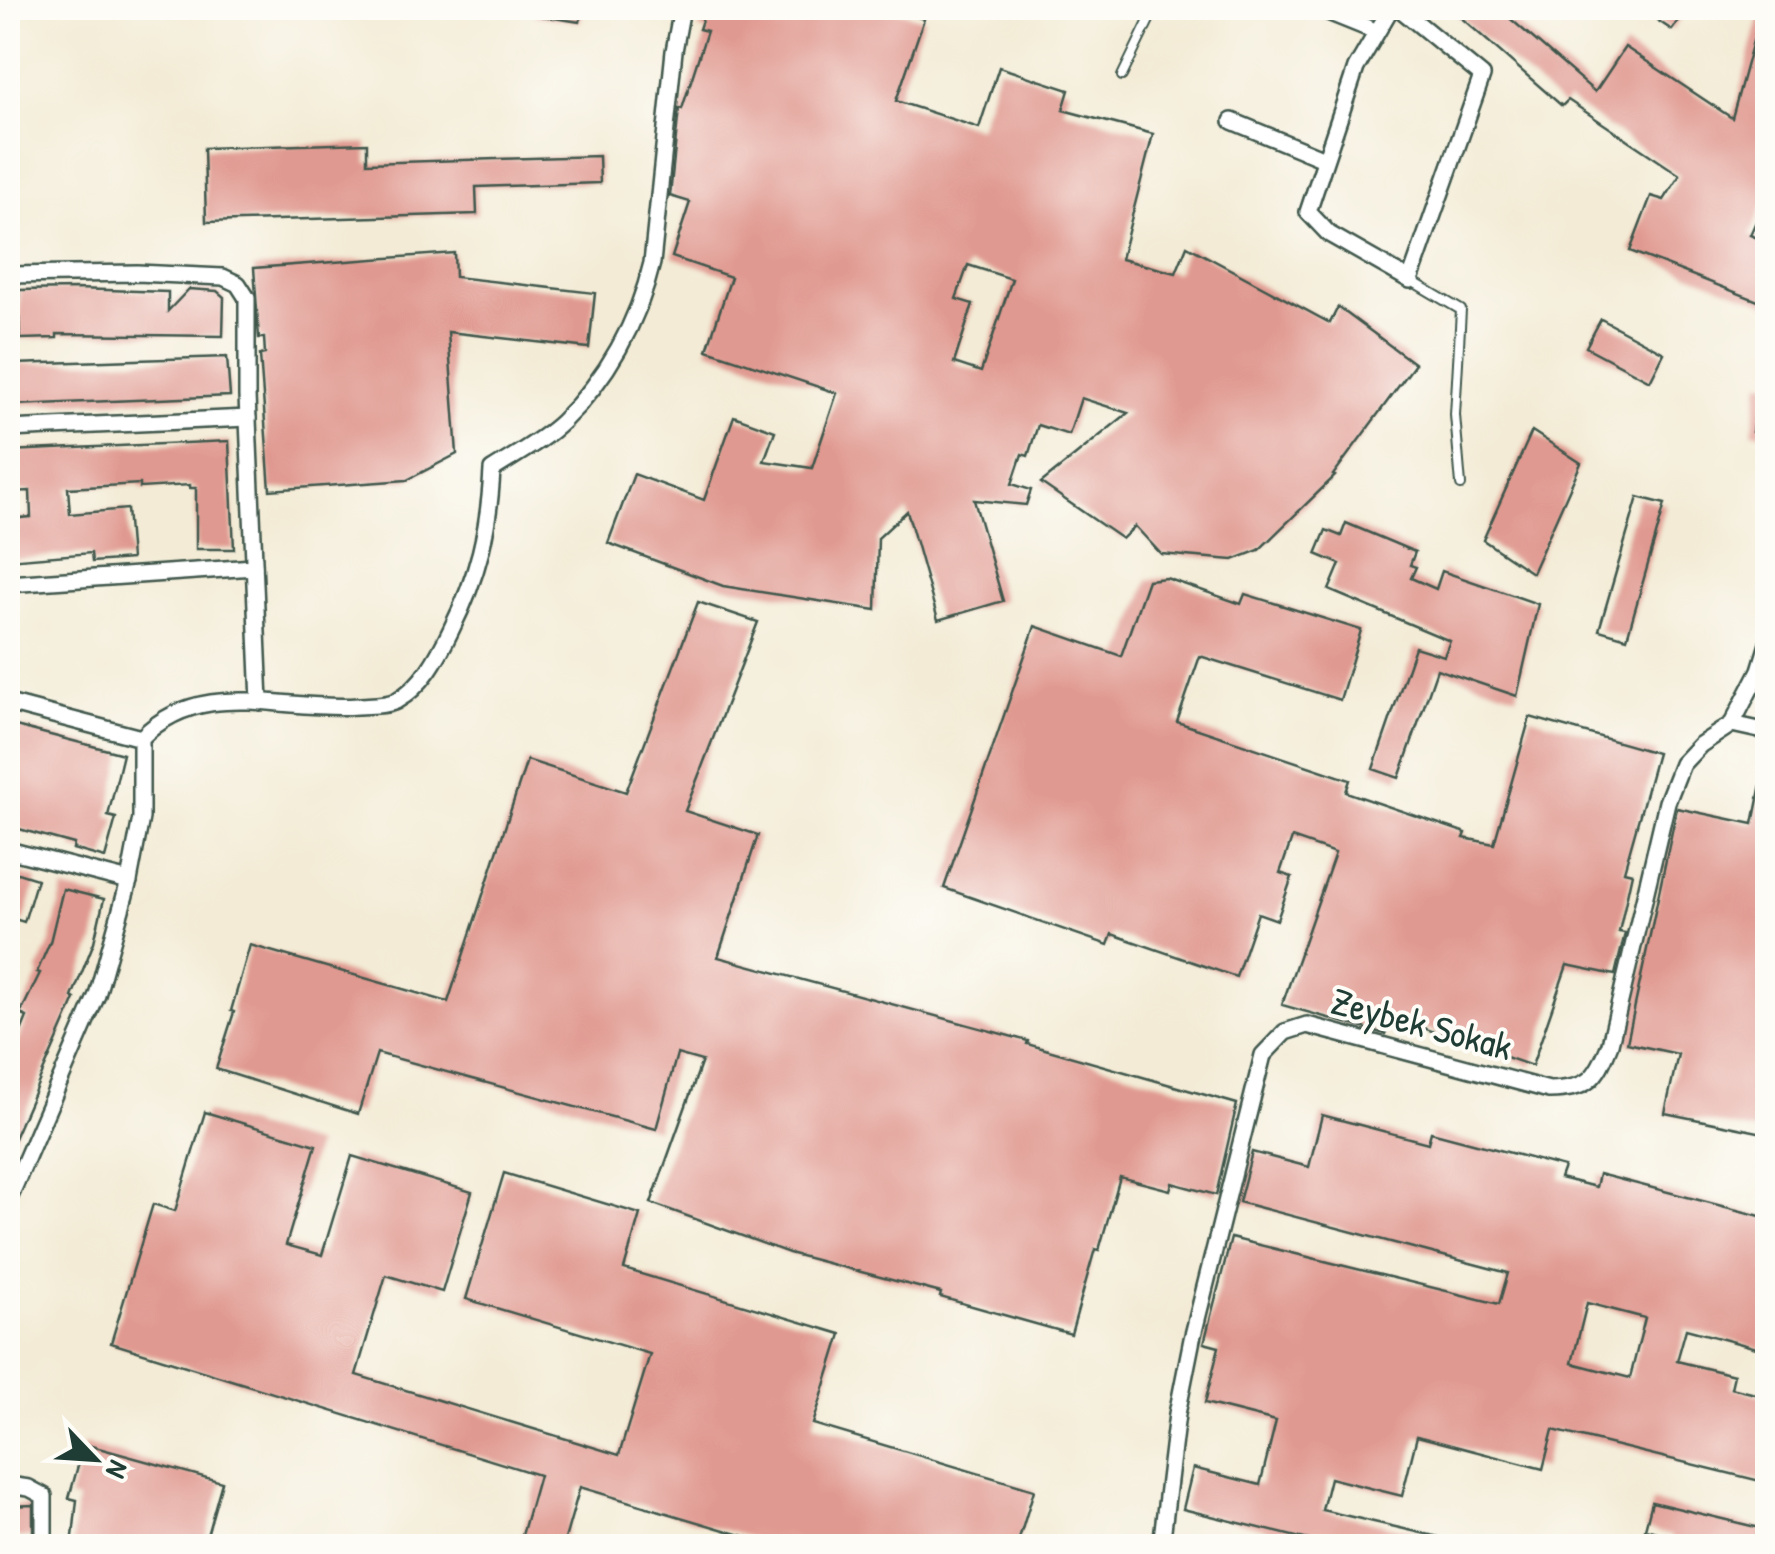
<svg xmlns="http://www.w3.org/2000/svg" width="1775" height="1554" font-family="'Patrick Hand',sans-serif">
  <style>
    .building { fill: #e09990; fill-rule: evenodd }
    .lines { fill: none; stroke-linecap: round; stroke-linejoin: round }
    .service-casing { stroke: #3f574c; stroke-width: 12 }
    .minor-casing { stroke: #3f574c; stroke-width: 20 }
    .service { stroke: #fff; stroke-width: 8 }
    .minor { stroke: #fff; stroke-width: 15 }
    .labels { text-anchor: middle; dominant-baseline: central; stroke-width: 8; stroke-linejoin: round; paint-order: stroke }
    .street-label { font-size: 38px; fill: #1f3d34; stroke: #fdfcf7 }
  </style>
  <rect width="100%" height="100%" fill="#fdfcf7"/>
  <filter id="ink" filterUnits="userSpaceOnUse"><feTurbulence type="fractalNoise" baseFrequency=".01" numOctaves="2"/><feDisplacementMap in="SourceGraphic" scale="20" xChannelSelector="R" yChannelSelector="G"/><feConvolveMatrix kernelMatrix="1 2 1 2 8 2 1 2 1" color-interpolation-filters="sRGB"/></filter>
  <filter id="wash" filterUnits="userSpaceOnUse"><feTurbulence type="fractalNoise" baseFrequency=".0048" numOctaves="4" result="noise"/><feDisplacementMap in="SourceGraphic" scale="40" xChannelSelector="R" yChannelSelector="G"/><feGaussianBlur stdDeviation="2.25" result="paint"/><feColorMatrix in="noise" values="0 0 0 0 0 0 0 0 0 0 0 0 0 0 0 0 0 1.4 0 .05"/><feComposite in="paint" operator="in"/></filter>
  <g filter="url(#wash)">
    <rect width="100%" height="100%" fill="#f3ebd5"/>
    <g id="blocks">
      <!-- building -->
      <g class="building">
        <polygon points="534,8 583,8 580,22 534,15"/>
        <path d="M706,8h108l19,6 2,-6h53l36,11 -28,82 83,27 20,-61 70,23 -6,20 90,24 -32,125 55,14 11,-27 143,77 8,-16 77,57 -82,111 2,1 -76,74 -26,10 -72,-6 -26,-28 -13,13 -81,-56 87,-70 -47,-15 -12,37 -31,-10 -10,31 -6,-2 -10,30 19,6 -5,15 -52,-5 29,101 -65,19 -31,-109 -29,27 -2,72 -153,-24 -115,-43 26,-69 70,26 30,-84 41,15 -11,30 48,7 25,-75 -130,-43 24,-73 -59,-20 18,-55 -20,-6 9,-88 3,1 25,-78 -8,-2zM968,265l44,14 -31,93 -27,-9 19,-59 -17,-5z"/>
        <polygon points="1450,8 1498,8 1595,92 1625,47 1732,118 1762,8 1768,8 1768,194 1750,235 1768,242 1768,260 1762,274 1768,276 1768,305 1630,251 1651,196 1664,200 1680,175 1568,100 1562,106"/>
        <polygon points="1639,8 1688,8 1672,30"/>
        <polygon points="367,143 367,163 599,156 600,183 476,187 477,214 206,222 204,148"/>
        <polygon points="454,253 455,277 595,293 589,348 448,332 457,454 407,480 270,490 260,355 265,354 264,338 259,338 254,268"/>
        <polygon points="75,289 168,292 168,311 189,289 217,291 224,297 223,336 57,334 57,338 20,339 19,290"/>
        <polygon points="1601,319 1664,353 1650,381 1586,347"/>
        <polygon points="227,357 230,396 16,405 14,364"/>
        <polygon points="1760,382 1768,382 1768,434 1752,432"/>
        <polygon points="1532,431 1581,463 1532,573 1483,540"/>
        <polygon points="229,441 234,549 196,549 196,488 190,488 190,485 140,488 140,484 68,488 70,514 127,509 131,559 92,562 91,553 8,560 8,519 31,517 30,491 8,492 8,451"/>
        <polygon points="1638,497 1665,504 1627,638 1599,630"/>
        <polygon points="1346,523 1415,552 1410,565 1416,567 1411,578 1436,589 1442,571 1538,604 1517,696 1437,669 1399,778 1373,769 1415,647 1444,656 1450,641 1329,590 1340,564 1316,554 1326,530 1341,536"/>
        <polygon points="1166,578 1241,604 1245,594 1361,630 1340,700 1200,656 1177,722 1350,780 1346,792 1466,833 1464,838 1494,844 1530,717 1657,753 1624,871 1632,873 1619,932 1625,933 1615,975 1567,965 1532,1066 1392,1017 1385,1034 1282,1005 1335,853 1292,838 1280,873 1292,877 1277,920 1258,913 1236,977 1112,934 1108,945 944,888 1035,626 1121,656 1148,580"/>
        <polygon points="698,602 758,622 685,811 758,835 718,957 1028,1041 1027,1044 1237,1104 1216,1195 1172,1183 1170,1190 1120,1177 1099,1250 1095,1249 1071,1334 940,1297 941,1293 789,1253 651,1203 702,1061 677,1054 656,1129 377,1053 358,1114 216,1069 234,1012 231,1011 250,945 448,1002 527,760 626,792"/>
        <polygon points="8,724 123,754 108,816 116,818 105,858 73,849 74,844 8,826"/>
        <polygon points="1761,784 1768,785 1768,1134 1665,1113 1678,1054 1627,1043 1677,808 1753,824"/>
        <polygon points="8,870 37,879 24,922 8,917"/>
        <polygon points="63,889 104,899 94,942 72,997 75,999 8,1152 8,1064 27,1017 20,1014 40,973 37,972 50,942"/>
        <polygon points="205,1112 316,1145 286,1245 322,1255 352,1156 472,1192 442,1292 386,1275 356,1375 619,1455 650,1354 466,1299 504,1173 640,1214 624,1269 841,1334 813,1424 1034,1490 1017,1546 778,1546 580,1487 563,1546 519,1546 539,1475 111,1343 153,1204 175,1211"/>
        <path d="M1322,1115l106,28 3,-11 133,35 -4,11 36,9 3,-13 169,44v133l-82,-22 -9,32 57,14 -3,13 37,9v86l-215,-53 -10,39 -126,-33 -15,60 -72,-18 -8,32 134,31 -1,5h-122l-150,-37 10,-41 67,17 16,-64 -71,-18 14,-56 -15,-4 27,-105 268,66 9,-31 -269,-71 13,-50 57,15zM1587,1303l58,15 -15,60 -58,-15z"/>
        <polygon points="84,1444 222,1482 204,1546 72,1546 77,1500 69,1498"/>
        <polygon points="1652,1502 1768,1530 1768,1546 1669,1546 1672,1536 1645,1529"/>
        <polygon points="33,1505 33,1537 8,1538 8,1506"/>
      </g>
    </g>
  </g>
  <g filter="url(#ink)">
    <use href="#blocks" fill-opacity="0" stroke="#3f574c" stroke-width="2.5"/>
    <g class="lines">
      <defs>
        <g id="service">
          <polyline points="1122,76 1155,8"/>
          <polyline points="1410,280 1461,310 1455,415 1461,485"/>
        </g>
        <g id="minor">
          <polyline points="1318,8 1375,31"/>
          <polyline points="1391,8 1356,68 1308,212 1329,234 1410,280 1482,76 1399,8"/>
          <polyline points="1232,121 1324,159"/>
          <polyline points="8,275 137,273 223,277 238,284 247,298 247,396 260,702"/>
          <polyline points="8,429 248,418"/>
          <polyline points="8,584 254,567"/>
          <polyline points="8,703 141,738"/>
          <polyline points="1732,724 1768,732"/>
          <polyline points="8,850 129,881"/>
          <path d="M8,1201l89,-206 32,-114 12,-63v-80c62,-62 141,-26 217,-32 12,-1 28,0 38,-5 27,-15 42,-44 55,-71 27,-54 38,-100 41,-160 23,-15 50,-29 70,-48 45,-43 76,-100 90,-159l22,-212 8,-43"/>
          <polyline points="8,1485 29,1488 44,1496 44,1546"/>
          <path d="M1161,1546l16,-132 15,-75 71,-284 22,-23 22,-7 242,65c39,-1 47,-10 61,-46l57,-242 15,-38 18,-19 32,-21 28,-54 8,-26"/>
        </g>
      </defs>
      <!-- service casing -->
      <use href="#service" class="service-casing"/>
      <!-- minor casing -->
      <use href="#minor" class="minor-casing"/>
      <!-- service -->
      <use href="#service" class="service"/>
      <!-- minor -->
      <use href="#minor" class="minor"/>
    </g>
  </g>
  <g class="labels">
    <!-- street labels -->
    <g class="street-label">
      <text transform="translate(1422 1023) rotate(15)">Zeybek Sokak</text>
    </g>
  </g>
  <!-- margin -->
  <rect width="1775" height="1554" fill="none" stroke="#fdfcf7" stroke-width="40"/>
  <!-- north arrow -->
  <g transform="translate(95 1459) rotate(115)" stroke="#fdfcf7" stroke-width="8" paint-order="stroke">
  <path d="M0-8L18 38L0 25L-18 38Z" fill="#1f3d34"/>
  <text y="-15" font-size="28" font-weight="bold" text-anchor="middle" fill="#1f3d34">N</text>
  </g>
</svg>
